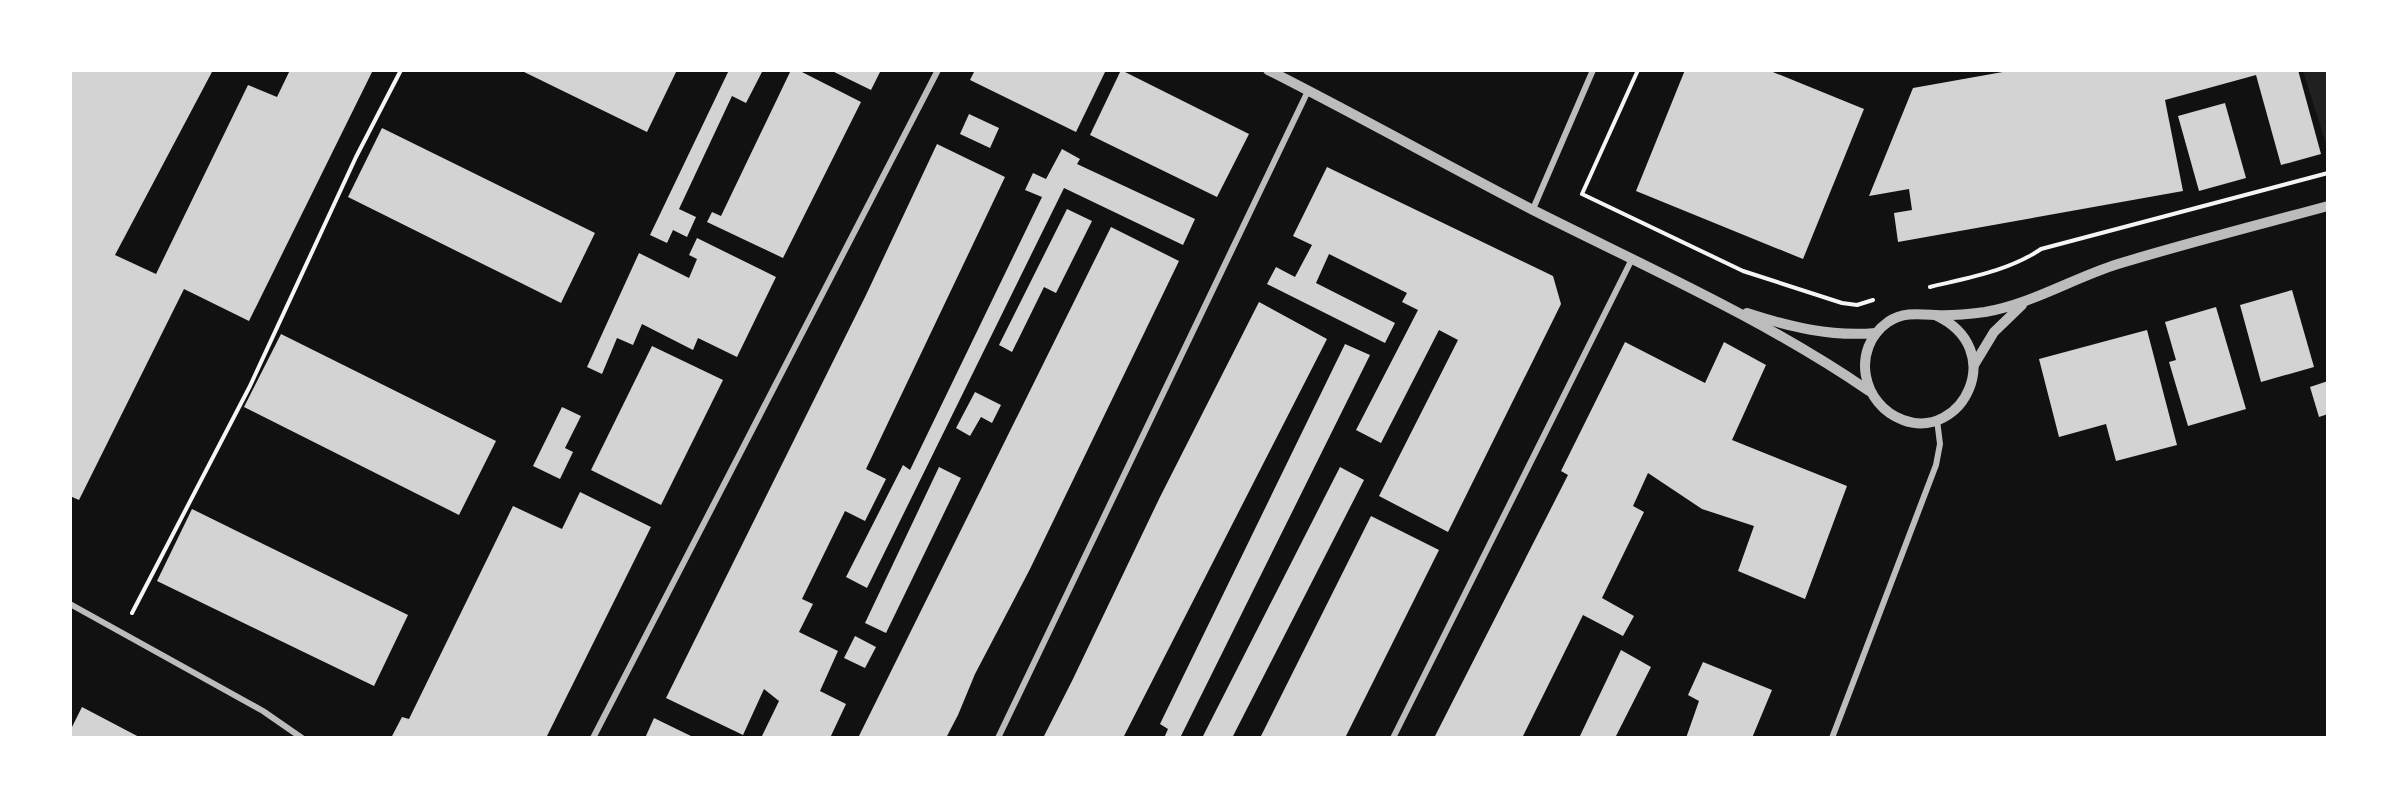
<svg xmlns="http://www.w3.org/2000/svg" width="2398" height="808" font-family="'Varela Round',sans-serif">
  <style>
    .green { fill: #202020 }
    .building { fill: #d3d3d3 }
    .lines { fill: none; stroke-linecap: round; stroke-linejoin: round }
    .path { stroke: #f5f5f5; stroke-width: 4 }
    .minor { stroke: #bcbcbc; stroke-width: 6 }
    .tertiary { stroke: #bcbcbc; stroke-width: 10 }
  </style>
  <rect width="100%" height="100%" fill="#111"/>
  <!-- green -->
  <polygon class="green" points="2303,71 2327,71 2327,147"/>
  <!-- building -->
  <g class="building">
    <polygon points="70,70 213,70 115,255 156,274 248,85 277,97 290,70 373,70 249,321 184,289 79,500 70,496"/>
    <polygon points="520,70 677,70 647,132"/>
    <polygon points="729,70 763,70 746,103 732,96 679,209 696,217 687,237 673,230 667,243 650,235"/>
    <polygon points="791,70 798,70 861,102 783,258 707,222 712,212 721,216"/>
    <polygon points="830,70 881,70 871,90"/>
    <polygon points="975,70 1106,70 1076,132 970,80"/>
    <polygon points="1121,70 1249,134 1217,197 1090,135"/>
    <polygon points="1685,70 1768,70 1864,109 1803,259 1636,191"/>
    <polygon points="2014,70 2298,70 2321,154 2281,165 2256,75 2165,100 2183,191 1898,242 1894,213 1912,210 1909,189 1869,196 1913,88"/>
    <polygon points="2225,103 2246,178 2199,191 2178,116"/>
    <polygon points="969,114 999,128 990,148 960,134"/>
    <polygon points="382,128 595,233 561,303 348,197"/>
    <polygon points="937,144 1005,177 866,469 886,479 865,521 845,511 802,599 813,604 799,632 838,651 820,691 846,704 830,738 761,738 779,701 764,689 743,735 666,698 866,295"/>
    <polygon points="1062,149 1080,159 1077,164 1195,219 1183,245 1064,188 867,588 846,577 903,465 910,470 1042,197 1025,190 1033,173 1046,179"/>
    <polygon points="1327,167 1553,276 1561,304 1448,532 1379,496 1458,340 1439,330 1381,443 1356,430 1418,310 1402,302 1407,293 1329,254 1316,283 1395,323 1385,343 1267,284 1276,267 1295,277 1312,245 1293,236"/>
    <polygon points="1067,209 1092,221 1056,293 1044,287 1012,352 999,345"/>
    <polygon points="1111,227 1179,261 1030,569 975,674 958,715 946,738 858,738"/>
    <polygon points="697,238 776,277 737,357 698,338 693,350 642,324 633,345 617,338 602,374 587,367 639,253 689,278 697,259 689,255"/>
    <polygon points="2292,290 2314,367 2261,382 2240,305"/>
    <polygon points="1259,302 1327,339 1123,738 1043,738 1072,681 1160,497"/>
    <polygon points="2216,307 2246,409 2188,426 2169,362 2176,360 2165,322"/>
    <polygon points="2147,330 2177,445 2116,461 2106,424 2059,437 2039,359"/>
    <polygon points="281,334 496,441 459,515 244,407"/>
    <polygon points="1625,342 1705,383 1724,342 1766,365 1732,440 1847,486 1805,599 1738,571 1754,526 1702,509 1648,473 1633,506 1644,512 1602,598 1634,616 1623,636 1583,615 1522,738 1434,738 1568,475 1561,471"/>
    <polygon points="1345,344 1370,355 1180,738 1164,738 1168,729 1160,724"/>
    <polygon points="652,346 723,380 661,505 591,470"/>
    <polygon points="2328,381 2328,414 2319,417 2310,387"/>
    <polygon points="975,392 1001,405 992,423 981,417 970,436 956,428"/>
    <polygon points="562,407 581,416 565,448 573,452 560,479 533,466"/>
    <polygon points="939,467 961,478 886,633 865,623"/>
    <polygon points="1340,467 1364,480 1232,738 1202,738"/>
    <polygon points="580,492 651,527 546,738 391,738 402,717 409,719 513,506 562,529"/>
    <polygon points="192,509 408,615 374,686 157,581"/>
    <polygon points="1371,516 1439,550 1345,738 1260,738"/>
    <polygon points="855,636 876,647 865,668 844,658"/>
    <polygon points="1621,650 1651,667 1615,738 1579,738"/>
    <polygon points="1703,662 1772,690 1752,738 1686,738 1699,701 1688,695"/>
    <polygon points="82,707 141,738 70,738 70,731"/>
    <polygon points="654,718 695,738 645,738"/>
  </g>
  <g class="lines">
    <!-- path -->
    <g class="path">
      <polyline points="1638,70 1582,194 1743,271 1842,303 1857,305 1873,300"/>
      <path d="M1930,287c37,-9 79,-16 111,-38l287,-76"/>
      <polyline points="132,613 250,386 356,157 401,70"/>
    </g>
    <!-- minor -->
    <g class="minor">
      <polyline points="1533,209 1593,70"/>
      <polyline points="70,604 263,711 302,738"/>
      <polyline points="593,738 938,70"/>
      <polyline points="998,738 1308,91"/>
      <polyline points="1393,738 1632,259"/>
      <polyline points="1832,738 1936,465 1940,444 1937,420"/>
    </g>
    <!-- tertiary -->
    <g class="tertiary">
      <path d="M1268,70c89,45 176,94 265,140 113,57 231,109 336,181"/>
      <path d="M1747,313c43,14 84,24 129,20"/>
      <path d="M1935,315c75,34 27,127 -32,105 -41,-15 -53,-71 -15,-98 15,-10 30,-8 48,-7 16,1 33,-1 49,-3 47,-8 88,-34 133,-48 69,-21 140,-39 210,-58"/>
      <polyline points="1974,365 1994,332 2022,305"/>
    </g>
  </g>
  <!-- border -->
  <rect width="2398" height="808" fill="none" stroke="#ffffff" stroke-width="144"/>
</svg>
